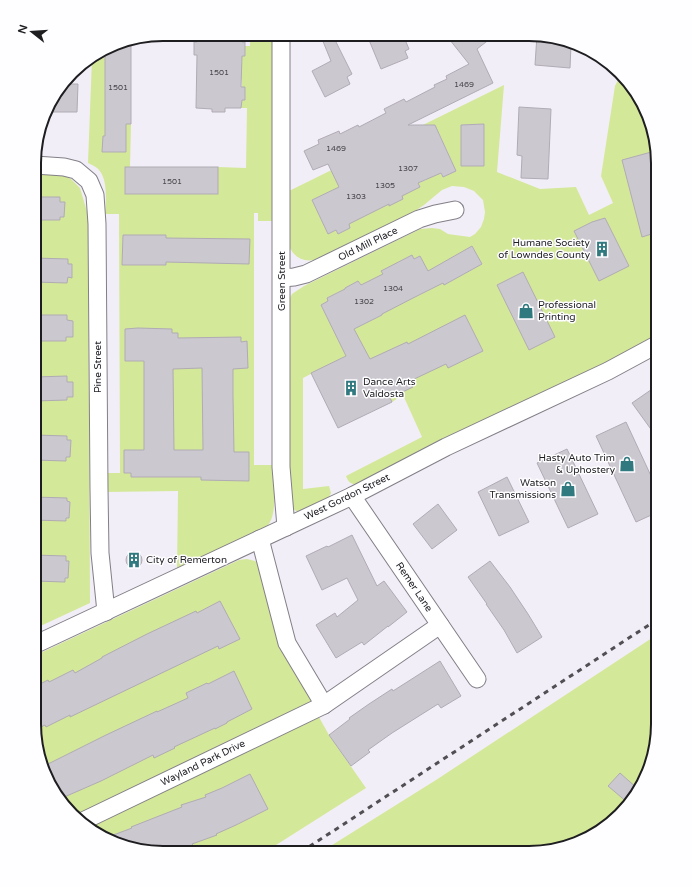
<svg xmlns="http://www.w3.org/2000/svg" width="692" height="887" font-family="'Varela Round',sans-serif">
  <style>
    .green { fill: #d4e899; fill-rule: evenodd }
    .building { fill: #ccc8d0; stroke: #b0abb4; fill-rule: evenodd }
    .lines { fill: none; stroke-linecap: round; stroke-linejoin: round }
    .minor-casing { stroke: #837f87; stroke-width: 19 }
    .minor { stroke: #fff; stroke-width: 17 }
    .rail { stroke: #514f54; stroke-width: 3; stroke-dasharray: 5 5; stroke-linecap: butt }
    .labels { text-anchor: middle; dominant-baseline: central; stroke-width: 3; stroke-linejoin: round; paint-order: stroke }
    .number-label { font-size: 8px; fill: #4a484c }
    .poi-label { font-size: 10px; fill: #1e1d20; stroke: #fefdff; text-anchor: end }
    .street-label { font-size: 10px; fill: #1e1d20; stroke: #fefdff }
    .rim { fill: none; stroke: #1e1d20; stroke-width: 2 }
  </style>
  <rect width="100%" height="100%" fill="#f2eef7"/>
  <!-- green -->
  <g class="green">
    <path d="M250,34h23v187h-15v-8h-4v252h20c0,15 3,45 -4,57 -1,3 -4,5 -6,7l-87,43 1,-81 -73,1 1,-19h14l-1,-259h-14c1,-12 3,-34 -6,-44 -2,-3 -7,-5 -11,-7l4,-105 13,-8v74h26l-1,43 -5,1v26h93v-27l28,1 1,-60h-6l1,-8h3v-13h-3v-8h-4v-15h4v-8h3v-10h5zM103,136l23,1 -1,15h-22z"/>
    <path d="M619,78h1l25,28 13,57v175l-301,147c-6,-1 -9,-3 -11,-9l76,-39 -19,-42 -11,7 -29,-55 -60,31v111l26,-3 2,7 -3,6 -25,13 -7,-1 -6,-5 -2,-9 2,-199 2,-4 12,-8 116,-57 12,-1 8,1 8,5 22,3 5,-3 6,-7 3,-8 1,-7 -2,-12 -9,-9 -10,-4 -12,-1 -10,4 -18,15 -9,6 -101,49c-12,2 -20,-3 -25,-14v-55l215,-106 -7,87 43,17 36,-2 13,28 24,-12 -12,-27 14,-90zM483,124l-22,36v-35zM439,133l17,38 -13,6 -24,-34zM390,156l36,23v1l-8,3 2,4zM386,161l17,38 -14,6 -2,-4zM333,190l17,38 -12,6 -2,-4 -8,4 -16,-34zM472,246l10,18 -38,21zM412,255l2,4 6,-3 15,31 -20,10 -17,-35zM358,281l3,4 6,-2 15,32 -20,10 -17,-37zM339,292l17,36 -19,9 -16,-32 7,-4 -1,-3z"/>
    <polygon points="35,172 58,173 71,179 80,188 88,215 90,603 34,629"/>
    <polygon points="247,559 255,561 263,567 293,664 320,719 329,735 366,788 265,852 146,852 91,831 47,781 34,724 34,656 239,560"/>
    <polygon points="658,634 658,733 636,796 586,840 529,853 321,852 436,780"/>
  </g>
  <!-- building -->
  <g class="building">
    <polygon points="197,34 242,34 242,42 245,42 245,56 242,56 241,87 245,87 245,100 242,100 241,108 225,108 225,112 212,112 212,109 196,108 197,55 194,55 194,42 197,42"/>
    <polygon points="320,34 332,34 352,74 347,77 350,84 325,97 312,71 331,61"/>
    <polygon points="382,35 403,35 409,49 405,51 408,58 381,69 369,40"/>
    <polygon points="446,35 495,35 477,49 493,83 408,125 435,125 456,171 443,177 441,173 418,183 420,187 402,196 403,199 389,206 389,204 349,224 350,228 338,234 336,230 328,234 312,200 339,187 328,164 313,170 304,151 319,144 318,140 339,131 340,134 358,125 359,127 386,113 384,109 404,99 406,102 435,87 434,85 447,79 446,76 469,64"/>
    <polygon points="537,35 546,35 571,45 570,68 535,65"/>
    <polygon points="131,39 131,124 126,124 126,152 102,152 103,136 105,136 105,50 121,41"/>
    <polygon points="63,84 78,84 77,112 47,112 51,99"/>
    <polygon points="519,107 551,109 548,179 521,178 522,156 517,155"/>
    <polygon points="484,124 484,166 461,166 461,125"/>
    <polygon points="655,151 658,163 658,232 642,237 622,160"/>
    <rect x="125" y="167" width="93" height="27"/>
    <polygon points="35,197 60,197 60,202 65,202 64,217 60,217 60,220 35,220"/>
    <polygon points="605,218 629,266 599,281 574,231 592,222"/>
    <polygon points="123,235 166,235 166,238 250,239 249,264 166,262 166,265 122,265"/>
    <polygon points="472,246 482,264 444,285 443,283 415,297 382,314 382,315 354,329 370,359 407,342 408,344 465,315 483,351 448,368 446,364 410,381 413,387 390,398 392,402 338,428 311,373 346,356 321,305 328,301 327,298 345,289 345,288 358,281 361,285 383,274 381,271 412,255 414,259 420,256 428,271"/>
    <polygon points="35,258 68,259 68,264 72,264 72,278 68,277 67,283 35,282"/>
    <polygon points="523,272 555,337 529,350 497,285"/>
    <polygon points="35,315 67,315 67,320 73,321 73,337 66,337 66,341 35,341"/>
    <path d="M138,328l34,1v4h6v5l63,-1v5l6,-1 1,27 -15,1v28l1,55h15v29l-48,-1v-3h-70v-4h-7v-23h20v-89h-19v-32zM202,368l1,82h-29l-1,-81z"/>
    <polygon points="67,376 67,382 73,382 73,397 67,397 67,400 35,401 35,377"/>
    <polygon points="658,385 658,439 632,403"/>
    <polygon points="626,422 658,491 658,512 636,522 596,436"/>
    <polygon points="35,435 67,436 67,440 71,440 70,457 66,457 66,461 35,460"/>
    <polygon points="567,449 598,514 568,528 537,463"/>
    <polygon points="507,477 529,522 499,536 478,492"/>
    <polygon points="34,497 67,498 67,501 70,502 69,518 66,518 66,521 34,520"/>
    <polygon points="438,504 457,530 432,549 413,524"/>
    <polygon points="352,535 377,586 384,581 407,612 388,627 388,626 364,645 362,642 336,658 316,625 335,613 337,617 358,600 347,578 322,590 306,556 327,546 328,547"/>
    <circle cx="134" cy="560" r="8"/>
    <polygon points="34,555 66,556 66,561 69,561 68,578 65,578 65,582 34,581"/>
    <polygon points="490,561 510,587 528,614 542,637 517,653 504,630 486,604 487,604 468,577"/>
    <polygon points="220,601 240,639 219,649 218,646 70,717 70,715 46,727 45,725 35,730 34,724 34,687 48,680 49,682 73,670 75,673 102,658 102,657 147,634 196,611 197,613"/>
    <polygon points="440,661 461,696 441,708 438,704 392,733 368,750 370,752 351,766 329,735 350,719 349,718 369,704 392,689 393,691"/>
    <polygon points="234,671 252,709 227,722 227,723 215,729 215,728 174,747 175,748 154,758 153,755 101,781 62,798 47,781 44,766 106,735 157,711 157,712 188,698 186,693 207,683 208,684"/>
    <polygon points="620,773 638,789 636,796 628,803 608,786"/>
    <polygon points="250,774 268,809 236,825 216,834 217,835 192,844 193,845 177,852 146,852 108,837 132,828 131,827 182,807 181,805 206,797 205,795 222,788"/>
  </g>
  <g class="lines">
    <defs>
      <g id="minor">
        <polyline points="281,34 281,467 286,527"/>
        <polyline points="35,165 64,167 76,170 89,181 95,195 97,224 99,489 100,553 106,612"/>
        <polyline points="282,278 294,277 306,274 419,219 435,214 455,210"/>
        <polyline points="352,496 477,679"/>
        <polyline points="260,539 287,643 324,705"/>
        <polyline points="34,645 352,496 446,447 608,371 658,344"/>
        <polyline points="83,821 324,705 440,625"/>
      </g>
    </defs>
    <!-- minor casing -->
    <use href="#minor" class="minor-casing"/>
    <!-- minor -->
    <use href="#minor" class="minor"/>
    <!-- rail -->
    <polyline class="rail" points="301,852 658,619"/>
  </g>
  <!-- icons -->
  <defs>
    <symbol id="building-bare" viewBox="-9 -9 18 18"><path d="M-4-6H4V6H1V3H-1V6H-4ZM-2.5-4.3h1.7v1.8h-1.7ZM.8-4.3h1.7v1.8H.8ZM-2.5-1h1.7V.8h-1.7ZM.8-1h1.7V.8H.8Z" fill="#30797f" stroke="#fefdff" stroke-width="2.5" paint-order="stroke"/></symbol>
    <symbol id="shop-bare" viewBox="-9 -9 18 18"><path d="M-5-2.5h2.3a2.7 3.5 0 0 1 5.4 0H5L5.5 6h-11ZM-1.5-2.5h3a1.5 2.3 0 0 0-3 0Z" fill="#30797f" stroke="#fefdff" stroke-width="2.5" paint-order="stroke"/></symbol>
  </defs>
  <g fill-rule="evenodd">
    <use href="#building-bare" x="591" y="238" width="22" height="22"/>
    <use href="#shop-bare" x="515" y="300" width="22" height="22"/>
    <use href="#building-bare" x="340" y="377" width="22" height="22"/>
    <use href="#shop-bare" x="616" y="453" width="22" height="22"/>
    <use href="#shop-bare" x="557" y="478" width="22" height="22"/>
    <use href="#building-bare" x="123" y="549" width="22" height="22"/>
  </g>
  <g class="labels">
    <!-- number labels -->
    <g class="number-label">
      <text x="219" y="72">1501</text>
      <text x="464" y="84">1469</text>
      <text x="118" y="87">1501</text>
      <text x="336" y="148">1469</text>
      <text x="408" y="168">1307</text>
      <text x="172" y="181">1501</text>
      <text x="385" y="185">1305</text>
      <text x="356" y="196">1303</text>
      <text x="393" y="288">1304</text>
      <text x="364" y="301">1302</text>
    </g>
    <!-- poi labels -->
    <g class="poi-label">
      <text x="590" y="243">Humane Society<tspan x="590" dy="12">of Lowndes County</tspan></text>
      <text x="538" y="305" text-anchor="start">Professional<tspan x="538" dy="12">Printing</tspan></text>
      <text x="363" y="382" text-anchor="start">Dance Arts<tspan x="363" dy="12">Valdosta</tspan></text>
      <text x="615" y="458">Hasty Auto Trim<tspan x="615" dy="12">&amp; Uphostery</tspan></text>
      <text x="556" y="483">Watson<tspan x="556" dy="12">Transmissions</tspan></text>
      <text x="146" y="560" text-anchor="start">City of Remerton</text>
    </g>
    <!-- street labels -->
    <g class="street-label">
      <text transform="translate(368 244) rotate(-26)">Old Mill Place</text>
      <text transform="translate(282 281) rotate(-90)">Green Street</text>
      <text transform="translate(98 367) rotate(-90)">Pine Street</text>
      <text transform="translate(347 497) rotate(-26)">West Gordon Street</text>
      <text transform="translate(414 587) rotate(56)">Remer Lane</text>
      <text transform="translate(203 763) rotate(-26)">Wayland Park Drive</text>
    </g>
  </g>
  <!-- crop -->
  <path d="M0 0H692V887H0ZM163 41H529A122 122 0 0 1 651 163V724A122 122 0 0 1 529 846H163A122 122 0 0 1 41 724V163A122 122 0 0 1 163 41Z" fill="#fefdff" fill-rule="evenodd"/>
  <path class="rim" d="M163 41H529A122 122 0 0 1 651 163V724A122 122 0 0 1 529 846H163A122 122 0 0 1 41 724V163A122 122 0 0 1 163 41Z"/>
  <!-- north arrow -->
  <g transform="translate(32 32) rotate(287)" stroke="#fefdff" stroke-width="3" paint-order="stroke">
  <path d="M0-3L7 15L0 10L-7 15Z" fill="#1e1d20"/>
  <text y="-6" font-size="11" font-weight="bold" text-anchor="middle" fill="#1e1d20">N</text>
  </g>
</svg>
